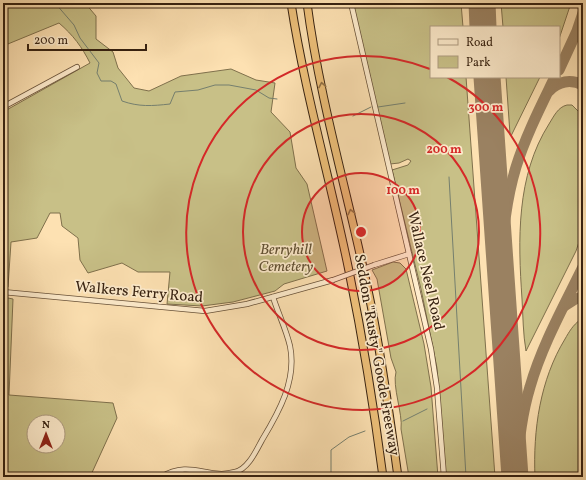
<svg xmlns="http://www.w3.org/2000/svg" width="586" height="480" font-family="Vollkorn,serif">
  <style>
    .green { fill: #c8c087; stroke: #7f704c; fill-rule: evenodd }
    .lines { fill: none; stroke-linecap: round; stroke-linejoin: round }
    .stream { stroke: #757f6e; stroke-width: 1 }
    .taxiway { stroke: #9a8161; stroke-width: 11 }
    .runway { stroke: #9a8161; stroke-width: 27 }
    .minor-casing { stroke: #685138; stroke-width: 6 }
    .highway-casing { stroke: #362110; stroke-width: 9 }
    .minor { stroke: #feeccd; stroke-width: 4.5 }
    .highway { stroke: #eec079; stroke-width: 7 }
    .minor-bridge-casing { stroke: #685138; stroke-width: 6; stroke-linecap: butt }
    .minor-bridge { stroke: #feeccd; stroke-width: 4.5 }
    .oneway { stroke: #927044 }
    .ring { fill: none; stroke: #d62828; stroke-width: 2 }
    .labels { text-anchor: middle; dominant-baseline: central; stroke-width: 3.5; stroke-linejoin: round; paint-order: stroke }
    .park-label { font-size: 15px; font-style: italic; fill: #625134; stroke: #feeccd }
    .street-label { font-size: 15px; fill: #362110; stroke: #feeccd }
    .centre { fill: #d62828; stroke: #feeccd; stroke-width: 2 }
    .ring-label { font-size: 12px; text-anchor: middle; font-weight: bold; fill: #d62828; stroke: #feeccd; stroke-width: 3.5; stroke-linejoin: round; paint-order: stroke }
  </style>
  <rect width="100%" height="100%" fill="#fde1b2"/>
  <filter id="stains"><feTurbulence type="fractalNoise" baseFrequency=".005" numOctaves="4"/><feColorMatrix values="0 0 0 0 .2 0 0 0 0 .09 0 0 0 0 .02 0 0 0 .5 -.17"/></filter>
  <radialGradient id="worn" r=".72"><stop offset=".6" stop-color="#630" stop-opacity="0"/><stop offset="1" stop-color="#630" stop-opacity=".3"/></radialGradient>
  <!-- green -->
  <g class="green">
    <path d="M3,3h82l11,13v23l17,13 5,16 16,20 15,3 32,-15 50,-7 25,11 19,3 -4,29 19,20 6,36 11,16 20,87 -43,13 -9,7 -42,11 -31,4 -35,-2 3,-32h-32l-16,-9 -34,10 -8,-13 -2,-22 -16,-12 -2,-13h-10l-13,25 -26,4 -3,45 -5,-2v-173l87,-49c-8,-16 -17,-28 -31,-40l-56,23z"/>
    <polygon points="353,3 461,3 463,27 431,27 431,77 466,77 495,477 446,477 437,368 421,289 392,170 408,165 411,161 408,159 399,163 390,164"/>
    <polygon points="501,3 571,3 559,39 559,27 503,27"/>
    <polygon points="506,77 540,77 511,136 510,134"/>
    <path d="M567,105h5l7,7 4,23v95l-7,21 -50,100c-3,-17 -3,-35 -4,-52 -4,-59 -6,-123 27,-175 5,-8 9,-17 18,-19z"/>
    <path d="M393,262l7,1 6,6 18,75 7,43 7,90h-29l-8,-48c2,-15 -9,-43 -5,-57l-5,-14 -14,-79 -5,-9z"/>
    <path d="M3,297l10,2 -4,96 104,8 4,15 -27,59h-87zM34,422h24v24h-24z"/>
    <path d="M580,320h3v157h-48c-2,-47 5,-97 30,-138 4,-7 8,-14 15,-19z"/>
  </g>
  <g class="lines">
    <!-- stream -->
    <g class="stream">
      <path d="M55,3l19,22 6,13 19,25 -2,10 4,8h10l5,3 6,17c17,6 30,5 48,3l5,-12 23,-2 17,-5h14l27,5 13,8 8,1"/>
      <polyline points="378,107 405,103"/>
      <polyline points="353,116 371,107"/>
      <polyline points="449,177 466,477"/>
      <polyline points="403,421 427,409"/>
      <polyline points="331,477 331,450 349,437 365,431"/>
    </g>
    <!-- taxiway -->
    <g class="taxiway">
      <polyline points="559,70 577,31 583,13"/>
      <path d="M549,91c9,-10 22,-12 34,-6"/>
      <path d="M500,267c3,-34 6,-67 16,-100 10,-32 25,-61 39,-90"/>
      <polyline points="564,306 575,299 583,297"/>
      <path d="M516,477c2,-31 5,-61 14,-90 12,-42 34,-81 53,-120"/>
    </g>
    <!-- runway -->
    <g class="runway">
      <polyline points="482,3 483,27"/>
      <polyline points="487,77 515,477"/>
    </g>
    <defs>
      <g id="minor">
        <polyline points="351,3 431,349 437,388 444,477"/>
        <polyline points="3,107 77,67"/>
        <polyline points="374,265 409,254"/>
        <polyline points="3,292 205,311 247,304 333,280"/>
        <path d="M161,477c30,-18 47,3 74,-5 13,-3 21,-21 27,-32 17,-28 35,-60 28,-94 -4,-17 -12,-33 -17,-49"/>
      </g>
      <g id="highway">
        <path d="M291,3c14,91 40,179 58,268 14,69 25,137 34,206"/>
        <path d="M307,3c13,100 43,198 63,297 12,58 20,118 28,177"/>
      </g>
    </defs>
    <!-- minor casing -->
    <use href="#minor" class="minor-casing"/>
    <!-- highway casing -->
    <use href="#highway" class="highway-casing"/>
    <!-- minor -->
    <use href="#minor" class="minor"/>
    <!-- highway -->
    <use href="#highway" class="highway"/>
    <defs>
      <polyline id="minor-bridge" points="333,280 374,265"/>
    </defs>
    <!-- minor-bridge casing -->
    <use href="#minor-bridge" class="minor-bridge-casing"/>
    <!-- minor-bridge -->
    <use href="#minor-bridge" class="minor-bridge"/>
  </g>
  <!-- one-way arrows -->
  <defs><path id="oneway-chevron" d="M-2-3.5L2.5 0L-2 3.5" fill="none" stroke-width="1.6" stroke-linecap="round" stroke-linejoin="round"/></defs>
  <g class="oneway">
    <use href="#oneway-chevron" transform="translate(322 85) rotate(-101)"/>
    <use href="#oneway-chevron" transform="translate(351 212) rotate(-103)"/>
  </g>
  <!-- distance rings -->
  <circle cx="361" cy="232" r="59" fill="#d62828" fill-opacity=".12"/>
  <g class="ring">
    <circle cx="361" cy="232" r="59"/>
    <circle cx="361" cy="232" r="118"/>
    <path d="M447 77A177 177 0 1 1 430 69"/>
  </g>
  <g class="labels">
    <!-- park labels -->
    <g class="park-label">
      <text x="286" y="250">Berryhill<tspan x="286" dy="17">Cemetery</tspan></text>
    </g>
    <!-- street labels -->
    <g class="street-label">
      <text transform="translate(425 271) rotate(77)">Wallace Neel Road</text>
      <text transform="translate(139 293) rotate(5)">Walkers Ferry Road</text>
      <text transform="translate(376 355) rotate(80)">Seddon "Rusty" Goode Freeway</text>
    </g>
  </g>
  <circle cx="361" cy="232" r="6" class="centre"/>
  <g class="ring-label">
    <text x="486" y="111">300 m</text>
    <text x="444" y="153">200 m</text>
    <text x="403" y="194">100 m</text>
  </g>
  <!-- margin -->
  <rect width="586" height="480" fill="none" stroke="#fde1b2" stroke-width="16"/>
  <rect x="4" y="4" width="578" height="472" fill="none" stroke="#362110" stroke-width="2"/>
  <rect x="8" y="8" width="570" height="464" fill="none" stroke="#362110"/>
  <!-- legend -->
  <rect x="430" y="26" width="130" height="52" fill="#feeccd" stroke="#ae9b81"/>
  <rect x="438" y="39" width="20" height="6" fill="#feeccd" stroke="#ae9b81"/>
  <text x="466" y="46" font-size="12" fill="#362110">Road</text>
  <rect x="438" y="56" width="20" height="12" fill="#c8c087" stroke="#ae9b81"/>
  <text x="466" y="66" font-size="12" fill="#362110">Park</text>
  <!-- north arrow -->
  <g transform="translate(46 434)"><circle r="19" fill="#feeccd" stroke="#ae9b81"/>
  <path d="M0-3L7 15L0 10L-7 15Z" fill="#8f2418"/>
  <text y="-6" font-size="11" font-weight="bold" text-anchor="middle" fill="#362110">N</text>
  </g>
  <!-- scale -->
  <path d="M28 44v6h118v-6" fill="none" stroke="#362110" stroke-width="2"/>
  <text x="34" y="44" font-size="12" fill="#362110" stroke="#feeccd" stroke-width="3" paint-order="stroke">200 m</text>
  <rect width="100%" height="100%" filter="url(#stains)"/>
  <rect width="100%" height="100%" fill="url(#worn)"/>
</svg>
